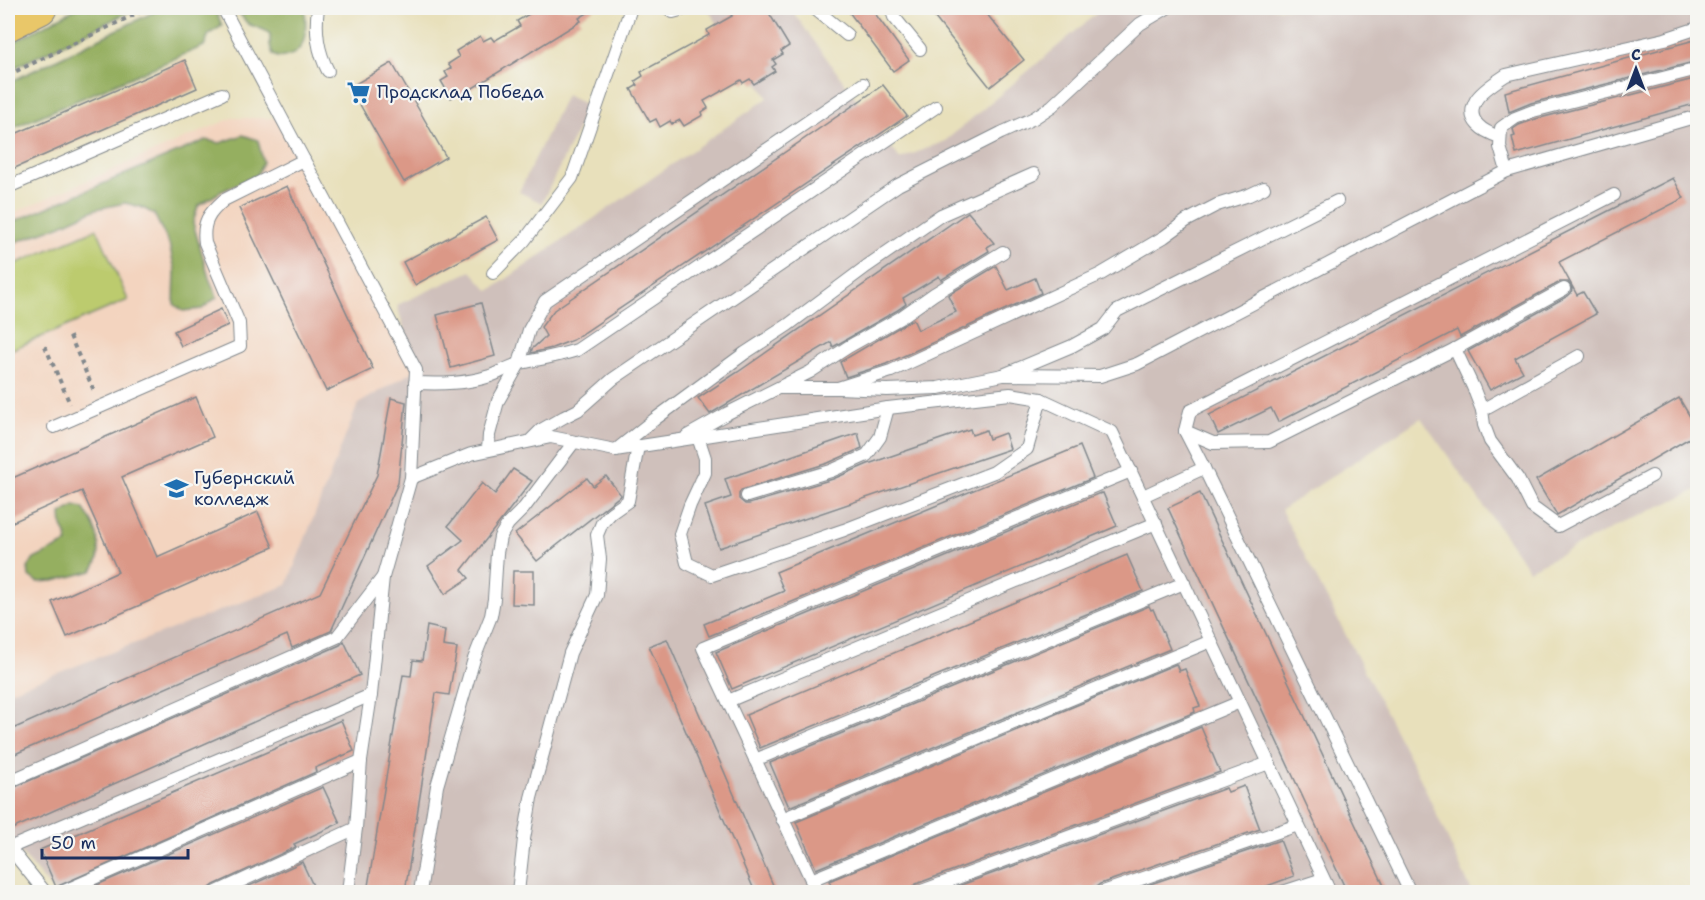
<svg xmlns="http://www.w3.org/2000/svg" width="1705" height="900" font-family="'Shantell Sans',sans-serif">
  <style>
    .built { fill: #f3d4bf }
    .industrial { fill: #cfc0bb }
    .green { fill: #bccb6e; stroke: #6c7d66; stroke-width: 1.5 }
    .forest { fill: #95af61; stroke: #586f60; stroke-width: 1.5 }
    .building { fill: #db9887 }
    .lines { fill: none; stroke-linecap: round; stroke-linejoin: round }
    .lane-casing { stroke: #82888c; stroke-width: 14 }
    .primary-casing { stroke: #82888c; stroke-width: 35 }
    .path { stroke: #82888c; stroke-width: 4; stroke-dasharray: 4.5 4.5; stroke-linecap: butt }
    .lane { stroke: #fff; stroke-width: 12 }
    .primary { stroke: #e9c769; stroke-width: 33 }
    .labels { text-anchor: middle; dominant-baseline: central; stroke-width: 4.5; stroke-linejoin: round; paint-order: stroke }
    .poi-label { font-size: 18px; fill: #1b2f5e; stroke: #f6f6f2; text-anchor: start }
  </style>
  <rect width="100%" height="100%" fill="#f6f6f2"/>
  <filter id="ink" filterUnits="userSpaceOnUse"><feTurbulence type="fractalNoise" baseFrequency=".0167" numOctaves="2"/><feDisplacementMap in="SourceGraphic" scale="12" xChannelSelector="R" yChannelSelector="G"/><feConvolveMatrix kernelMatrix="1 2 1 2 8 2 1 2 1" color-interpolation-filters="sRGB"/></filter>
  <filter id="wash" filterUnits="userSpaceOnUse"><feTurbulence type="fractalNoise" baseFrequency=".008" numOctaves="4" result="noise"/><feDisplacementMap in="SourceGraphic" scale="24" xChannelSelector="R" yChannelSelector="G"/><feGaussianBlur stdDeviation="1.35" result="paint"/><feColorMatrix in="noise" values="0 0 0 0 0 0 0 0 0 0 0 0 0 0 0 0 0 1.4 0 .05"/><feComposite in="paint" operator="in"/></filter>
  <g filter="url(#wash)">
    <rect width="100%" height="100%" fill="#e8e0bb"/>
    <!-- built -->
    <polygon class="built" points="232,118 276,118 416,370 308,586 8,717 8,215"/>
    <!-- industrial -->
    <g class="industrial">
      <polygon points="707,8 790,8 900,159 945,141 1103,8 1697,8 1697,490 1633,518 1529,570 1421,418 1281,510 1420,778 1472,892 54,892 30,863 8,841 8,692 287,585 358,404 416,370 397,305 471,271 489,291 768,98"/>
      <polygon points="566,95 589,106 542,203 519,192"/>
    </g>
    <!-- green -->
    <polygon class="green" points="97,229 128,300 8,351 8,267"/>
    <!-- forest -->
    <g class="forest">
      <polygon points="77,8 137,8 8,71 8,45"/>
      <polygon points="162,8 215,8 222,26 209,34 204,46 8,130 8,83"/>
      <path d="M235,8h70c1,17 4,43 -18,48 -5,2 -8,2 -14,-1l-3,-10v-11l-6,-4 -16,-6z"/>
      <polygon points="243,135 258,140 263,162 257,175 220,192 198,206 193,223 209,278 217,297 202,309 183,311 174,304 175,270 169,244 154,214 141,207 125,203 96,209 59,226 8,245 8,224 206,140 220,143"/>
      <path d="M74,506l9,2c10,13 19,32 15,50 0,4 -4,9 -6,13l-38,10 -17,1 -8,-6 -1,-9 6,-8 33,-16v-6l-5,-11 -1,-12z"/>
    </g>
    <g id="blocks">
      <!-- building -->
      <g class="building">
        <polygon points="525,8 596,8 579,18 581,21 460,96 458,94 451,98 441,81 448,77 445,72 451,68 448,64 459,57 456,51 480,36 483,41 491,37 494,41 520,26 517,21 529,14"/>
        <polygon points="743,8 766,8 789,46 781,51 783,54 773,60 776,64 772,67 775,71 754,84 750,79 743,83 741,80 704,101 708,108 702,112 703,115 684,126 680,120 672,124 670,121 660,127 656,119 650,122 631,89 638,85 635,81 643,76 641,72 709,35 707,30 732,16 731,15"/>
        <polygon points="846,8 871,8 909,60 893,71"/>
        <polygon points="927,8 982,8 1024,60 990,87"/>
        <polygon points="1698,39 1698,61 1531,103 1509,112 1505,92"/>
        <polygon points="185,60 197,88 8,171 8,137"/>
        <polygon points="392,63 446,157 404,182 350,87"/>
        <polygon points="1698,78 1698,103 1516,154 1512,137 1515,136 1513,129 1519,125 1536,119"/>
        <polygon points="883,85 907,116 573,340 552,348 531,353 532,349 546,336 541,327 554,310"/>
        <polygon points="1673,178 1684,198 1559,262 1577,295 1583,292 1596,314 1515,358 1523,372 1490,390 1468,351 1568,296 1571,293 1572,289 1568,282 1560,282 1460,337 1457,330 1278,422 1271,408 1218,434 1209,415"/>
        <polygon points="287,186 373,369 326,391 239,208"/>
        <polygon points="968,212 994,243 987,247 989,251 941,280 939,276 903,298 906,304 896,311 833,347 831,342 710,414 698,398 738,372"/>
        <polygon points="486,217 498,240 415,285 403,262"/>
        <polygon points="996,266 1008,290 1035,278 1041,293 886,364 846,377 840,362 913,319 918,330 956,312 948,295"/>
        <polygon points="481,303 495,356 451,368 437,315"/>
        <polygon points="221,309 228,325 181,346 174,331"/>
        <polygon points="196,397 213,437 122,477 157,557 258,512 273,547 67,637 52,602 118,572 82,491 8,524 8,480"/>
        <polygon points="391,398 406,402 398,483 331,631 292,648 287,635 8,757 8,731 320,593 377,475"/>
        <polygon points="1679,398 1698,430 1698,433 1557,515 1536,480"/>
        <polygon points="970,429 972,435 986,430 989,439 1005,433 1010,449 719,548 705,506 731,497 725,479 858,433 862,448 828,463 741,490 739,494 739,499 745,504 749,504 833,479 868,464"/>
        <polygon points="1080,446 1093,478 709,636 704,624 784,591 776,572"/>
        <polygon points="513,469 532,481 462,570 469,578 445,594 428,566 463,540 448,526 482,483 495,494"/>
        <polygon points="606,476 621,495 537,561 515,534 587,478 593,486"/>
        <polygon points="1100,493 1100,494 1103,493 1117,526 732,689 716,652"/>
        <polygon points="1200,493 1387,892 1347,892 1168,508"/>
        <polygon points="1127,555 1143,591 760,748 746,715"/>
        <polygon points="513,571 534,571 534,605 512,604"/>
        <polygon points="1149,606 1151,610 1153,609 1170,649 789,807 770,763"/>
        <polygon points="427,626 445,630 443,646 457,648 449,695 436,693 405,892 367,892 403,675 411,676 413,660 422,661"/>
        <polygon points="667,639 776,892 755,892 649,646"/>
        <polygon points="344,641 360,675 12,829 8,819 8,790 340,645"/>
        <polygon points="1176,664 1179,671 1185,669 1200,706 1194,708 1195,712 816,869 796,822"/>
        <polygon points="341,720 354,751 315,768 316,772 56,887 40,850"/>
        <polygon points="1201,727 1220,772 916,884 912,887 911,892 834,892 829,881"/>
        <polygon points="1244,786 1260,829 1100,884 1096,887 1095,892 1085,892 1083,887 1067,892 942,892 1226,788 1228,792"/>
        <polygon points="323,787 340,823 294,844 296,847 214,885 210,888 209,892 81,892"/>
        <polygon points="1280,840 1294,876 1251,892 1127,892"/>
        <polygon points="302,862 316,892 236,892"/>
      </g>
    </g>
  </g>
  <g filter="url(#ink)">
    <use href="#blocks" fill-opacity="0" stroke="#82888c" stroke-width="1.5"/>
    <g class="lines">
      <defs>
        <g id="lane">
          <polyline points="223,8 416,370 411,478 471,454 551,437 615,450 888,408 1010,394 1041,399 1112,432 1330,892"/>
          <path d="M318,8c-3,21 0,44 10,63"/>
          <polyline points="668,8 673,12 688,8"/>
          <polyline points="814,8 847,35"/>
          <polyline points="891,8 894,17 920,49"/>
          <path d="M1500,137c-16,-5 -36,-16 -24,-37 5,-9 21,-19 30,-25l159,-36 33,-11"/>
          <polyline points="1507,171 1500,147 1501,128 1515,118 1533,111 1698,69"/>
          <polyline points="8,187 222,94"/>
          <polyline points="493,273 524,241 572,178 631,8"/>
          <polyline points="1455,349 1473,387 1482,410 1484,425 1490,441 1518,479 1532,507 1558,526 1652,476"/>
          <polyline points="1003,375 1100,376 1137,364 1507,171 1698,116"/>
          <path d="M415,383c25,1 51,1 75,-7 11,-4 20,-10 31,-13 19,-4 37,-7 56,-13l359,-243"/>
          <polyline points="780,388 838,388 891,371 1101,274 1164,237 1186,221 1217,205 1249,195 1264,188"/>
          <polyline points="838,388 887,390 938,388 1003,375 1072,346 1103,329 1117,311 1337,201"/>
          <polyline points="1482,410 1579,356"/>
          <path d="M54,427l186,-81 -1,-23 -34,-80c-3,-21 4,-30 19,-43l80,-40"/>
          <polyline points="1185,431 1190,411 1614,195"/>
          <polyline points="687,436 728,413 810,372 848,347 900,318 934,294 1003,252"/>
          <polyline points="698,437 705,458 705,473 690,505 680,534 687,563 712,575 844,530 994,472 1027,449 1041,399"/>
          <polyline points="530,441 541,430 564,417 578,410 613,379 898,185 1001,133 1034,118 1052,106 1140,24 1167,8"/>
          <polyline points="488,450 489,435 498,401 519,364 529,330 545,301 863,84"/>
          <polyline points="616,450 655,419 745,353 788,325 867,266 941,215 1034,174"/>
          <polyline points="747,496 831,471 867,455 880,437 888,408"/>
          <polyline points="1143,496 1204,468"/>
          <polyline points="728,701 1156,523"/>
          <polyline points="755,760 1184,583"/>
          <polyline points="8,782 337,637 383,577"/>
          <polyline points="782,819 1211,641"/>
          <polyline points="8,846 45,892"/>
          <polyline points="9,848 371,695"/>
          <polyline points="811,880 1240,702"/>
          <polyline points="62,892 361,761"/>
          <polyline points="217,892 356,828"/>
          <polyline points="346,892 348,892 356,828 361,761 371,695 383,577 411,478"/>
          <polyline points="420,892 437,786 474,659 491,616 494,599 497,553 500,537 508,524 524,508 574,442"/>
          <polyline points="518,892 524,839 531,798 570,653 597,595 600,559 597,535 602,523 611,513 628,501 638,446"/>
          <polyline points="817,892 703,648 1131,471"/>
          <polyline points="919,892 1269,763"/>
          <polyline points="1103,892 1298,825"/>
          <polyline points="1283,892 1323,879"/>
          <polyline points="1410,892 1204,468 1185,431 1213,443 1269,442 1455,349 1564,289"/>
        </g>
        <polyline id="primary" points="8,24 40,8"/>
      </defs>
      <!-- lane casing -->
      <use href="#lane" class="lane-casing"/>
      <!-- primary casing -->
      <use href="#primary" class="primary-casing"/>
      <!-- path -->
      <g class="path">
        <polyline points="8,75 148,8"/>
        <polyline points="70,336 95,393"/>
        <polyline points="45,346 70,404"/>
      </g>
      <!-- lane -->
      <use href="#lane" class="lane"/>
      <!-- primary -->
      <use href="#primary" class="primary"/>
    </g>
  </g>
  <!-- icons -->
  <defs>
    <symbol id="supermarket-bare" viewBox="-9 -9 18 18"><path d="M-6-5.5h2.5l.6 2H6L4.5 2H-2.5L-4.4-4H-6ZM-1.5 3.2a1.3 1.3 0 1 0 .1 0ZM3 3.2a1.3 1.3 0 1 0 .1 0Z" fill="#1f6fb2" stroke="#f6f6f2" stroke-width="2.5" paint-order="stroke"/></symbol>
    <symbol id="university-bare" viewBox="-9 -9 18 18"><path d="M0-5L7-2L0 1L-7-2ZM-4 1L0 2.5L4 1V4Q0 6-4 4Z" fill="#1f6fb2" stroke="#f6f6f2" stroke-width="2.5" paint-order="stroke"/></symbol>
  </defs>
  <g fill-rule="evenodd">
    <use href="#supermarket-bare" x="342" y="76" width="33" height="33"/>
    <use href="#university-bare" x="160" y="472" width="33" height="33"/>
  </g>
  <g class="labels">
    <!-- poi labels -->
    <g class="poi-label">
      <text x="377" y="92">Продсклад Победа</text>
      <text x="194" y="478">Губернский<tspan x="194" dy="21">колледж</tspan></text>
    </g>
  </g>
  <!-- margin -->
  <rect width="1705" height="900" fill="none" stroke="#f6f6f2" stroke-width="30"/>
  <!-- north arrow -->
  <g transform="translate(1636 69)" stroke="#f6f6f2" stroke-width="4.5" paint-order="stroke">
  <path d="M0-4.5L10 22L0 15L-10 22Z" fill="#1b2f5e"/>
  <text y="-9" font-size="16" font-weight="bold" text-anchor="middle" fill="#1b2f5e">С</text>
  </g>
  <!-- scale -->
  <path d="M42 849v9h146v-9" fill="none" stroke="#1b2f5e" stroke-width="3"/>
  <text x="51" y="849" font-size="18" fill="#1b2f5e" stroke="#f6f6f2" stroke-width="4.5" paint-order="stroke">50 m</text>
</svg>
